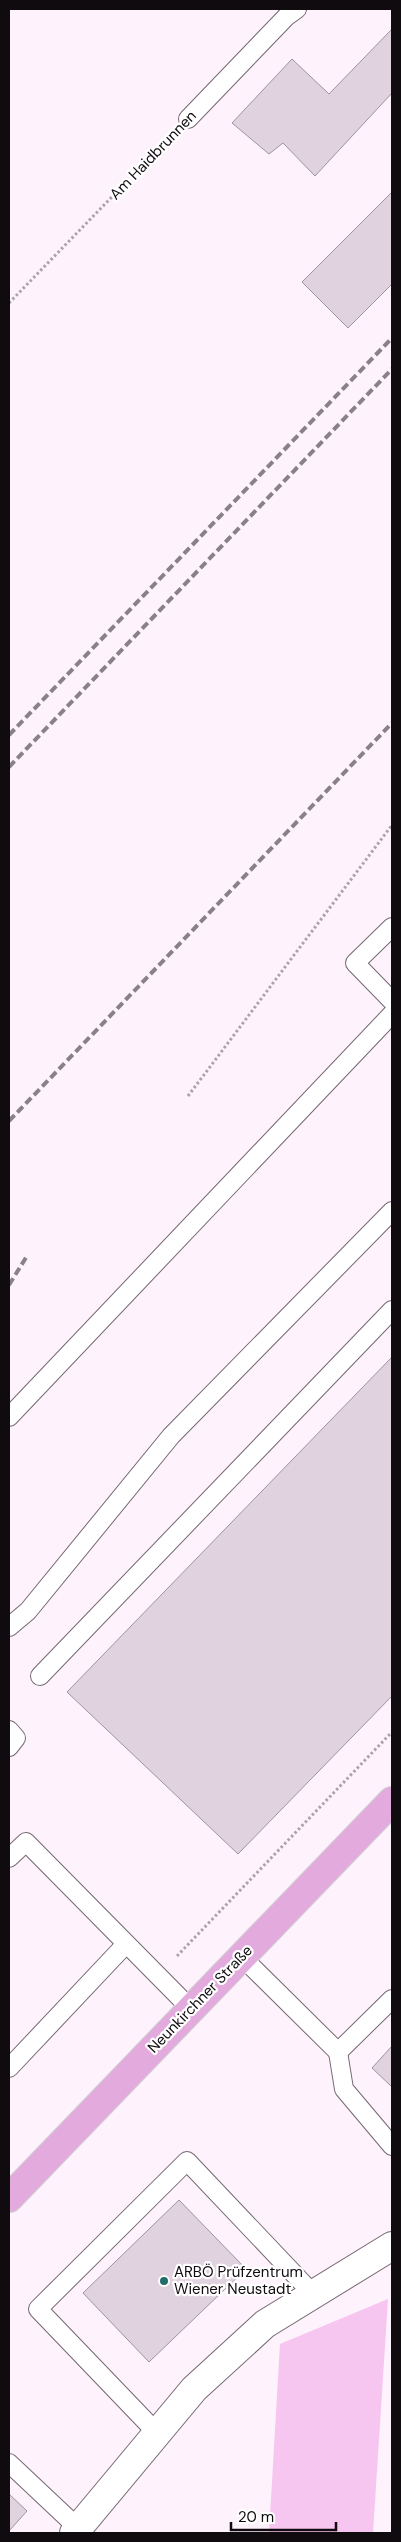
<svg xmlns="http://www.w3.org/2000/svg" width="401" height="2542" font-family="'DM Sans',sans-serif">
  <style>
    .green { fill: #f6c5f0 }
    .building { fill: #e0d2de; stroke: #a0939e }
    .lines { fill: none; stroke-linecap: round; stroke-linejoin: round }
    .service-casing { stroke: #746772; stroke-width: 20 }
    .minor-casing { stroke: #746772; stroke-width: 30 }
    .primary-casing { stroke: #d4d3d4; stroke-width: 30 }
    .path { stroke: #aca2aa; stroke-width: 3; stroke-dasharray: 2.5 2.5; stroke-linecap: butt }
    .service { stroke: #fff; stroke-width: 18 }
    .minor { stroke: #fff; stroke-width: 28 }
    .primary { stroke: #e2aadd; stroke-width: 28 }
    .rail { stroke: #898188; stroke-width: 4; stroke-dasharray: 8 4; stroke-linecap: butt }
    .poi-dot { fill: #226d6c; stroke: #fff; stroke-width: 2 }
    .labels { text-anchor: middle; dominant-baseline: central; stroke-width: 4.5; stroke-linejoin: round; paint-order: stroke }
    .street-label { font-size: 15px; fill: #100b0f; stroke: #fff }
    .poi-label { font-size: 15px; fill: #100b0f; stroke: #fff; text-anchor: start }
  </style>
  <rect width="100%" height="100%" fill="#fef2fc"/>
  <!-- green -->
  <polygon class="green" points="388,2299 373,2533 269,2533 280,2344"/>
  <!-- building -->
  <g class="building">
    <polygon points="392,29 392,93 315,176 283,143 269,154 232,123 292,59 329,94"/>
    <polygon points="392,192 392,284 348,328 302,282"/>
    <polygon points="392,1357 392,1696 238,1854 67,1692"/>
    <polygon points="392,2046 392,2087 372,2068"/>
    <polygon points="179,2200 246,2269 149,2362 83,2293"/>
    <polygon points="9,2494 27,2511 9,2531"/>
  </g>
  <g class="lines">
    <defs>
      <g id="service">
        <polyline points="188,119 286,17 297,9"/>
        <polyline points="392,927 355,963 392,1001"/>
        <polyline points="9,1417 392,1014"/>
        <polyline points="9,1627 28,1611 171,1436 392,1211"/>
        <polyline points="40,1676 392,1310"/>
        <polyline points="9,1730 16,1738 9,1747"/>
        <polyline points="9,1858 26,1842 191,2009"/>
        <polyline points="241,1956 338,2052 392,1999"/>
        <polyline points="338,2052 344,2089 392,2146"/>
        <polyline points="9,2068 126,1944"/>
        <polyline points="157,2433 38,2309 187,2161 314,2295"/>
        <polyline points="9,2463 78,2528"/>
      </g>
      <polyline id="minor" points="74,2533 194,2389 265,2324 392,2246"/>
      <polyline id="primary" points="9,2198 392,1801"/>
    </defs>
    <!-- service casing -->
    <use href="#service" class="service-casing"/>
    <!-- minor casing -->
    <use href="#minor" class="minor-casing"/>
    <!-- primary casing -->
    <use href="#primary" class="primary-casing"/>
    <!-- path -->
    <g class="path">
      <polyline points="9,303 170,137"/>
      <polyline points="188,1096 392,825"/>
      <polyline points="177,1956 392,1732"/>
    </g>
    <!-- service -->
    <use href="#service" class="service"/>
    <!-- minor -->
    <use href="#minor" class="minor"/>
    <!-- primary -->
    <use href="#primary" class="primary"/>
    <!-- rail -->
    <g class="rail">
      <polyline points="9,735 392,338"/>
      <polyline points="9,767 392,369"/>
      <polyline points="9,1121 392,723"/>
      <polyline points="9,1285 27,1256"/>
    </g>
  </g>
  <!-- markers -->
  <circle class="poi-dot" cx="164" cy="2281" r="5"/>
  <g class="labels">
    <!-- street labels -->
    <g class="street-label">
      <text transform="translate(153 155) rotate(-46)">Am Haidbrunnen</text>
      <text transform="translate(200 1999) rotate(-46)">Neunkirchner Straße</text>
    </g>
    <!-- poi labels -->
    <g class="poi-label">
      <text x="174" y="2272">ARBÖ Prüfzentrum<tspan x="174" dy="17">Wiener Neustadt</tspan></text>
    </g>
  </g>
  <!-- border -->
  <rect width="401" height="2542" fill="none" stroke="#100b0f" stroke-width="20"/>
  <!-- scale -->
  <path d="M231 2522v8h105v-8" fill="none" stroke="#100b0f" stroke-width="2.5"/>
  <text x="238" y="2522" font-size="15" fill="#100b0f" stroke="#ffffff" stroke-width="4" paint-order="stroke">20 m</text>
</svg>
